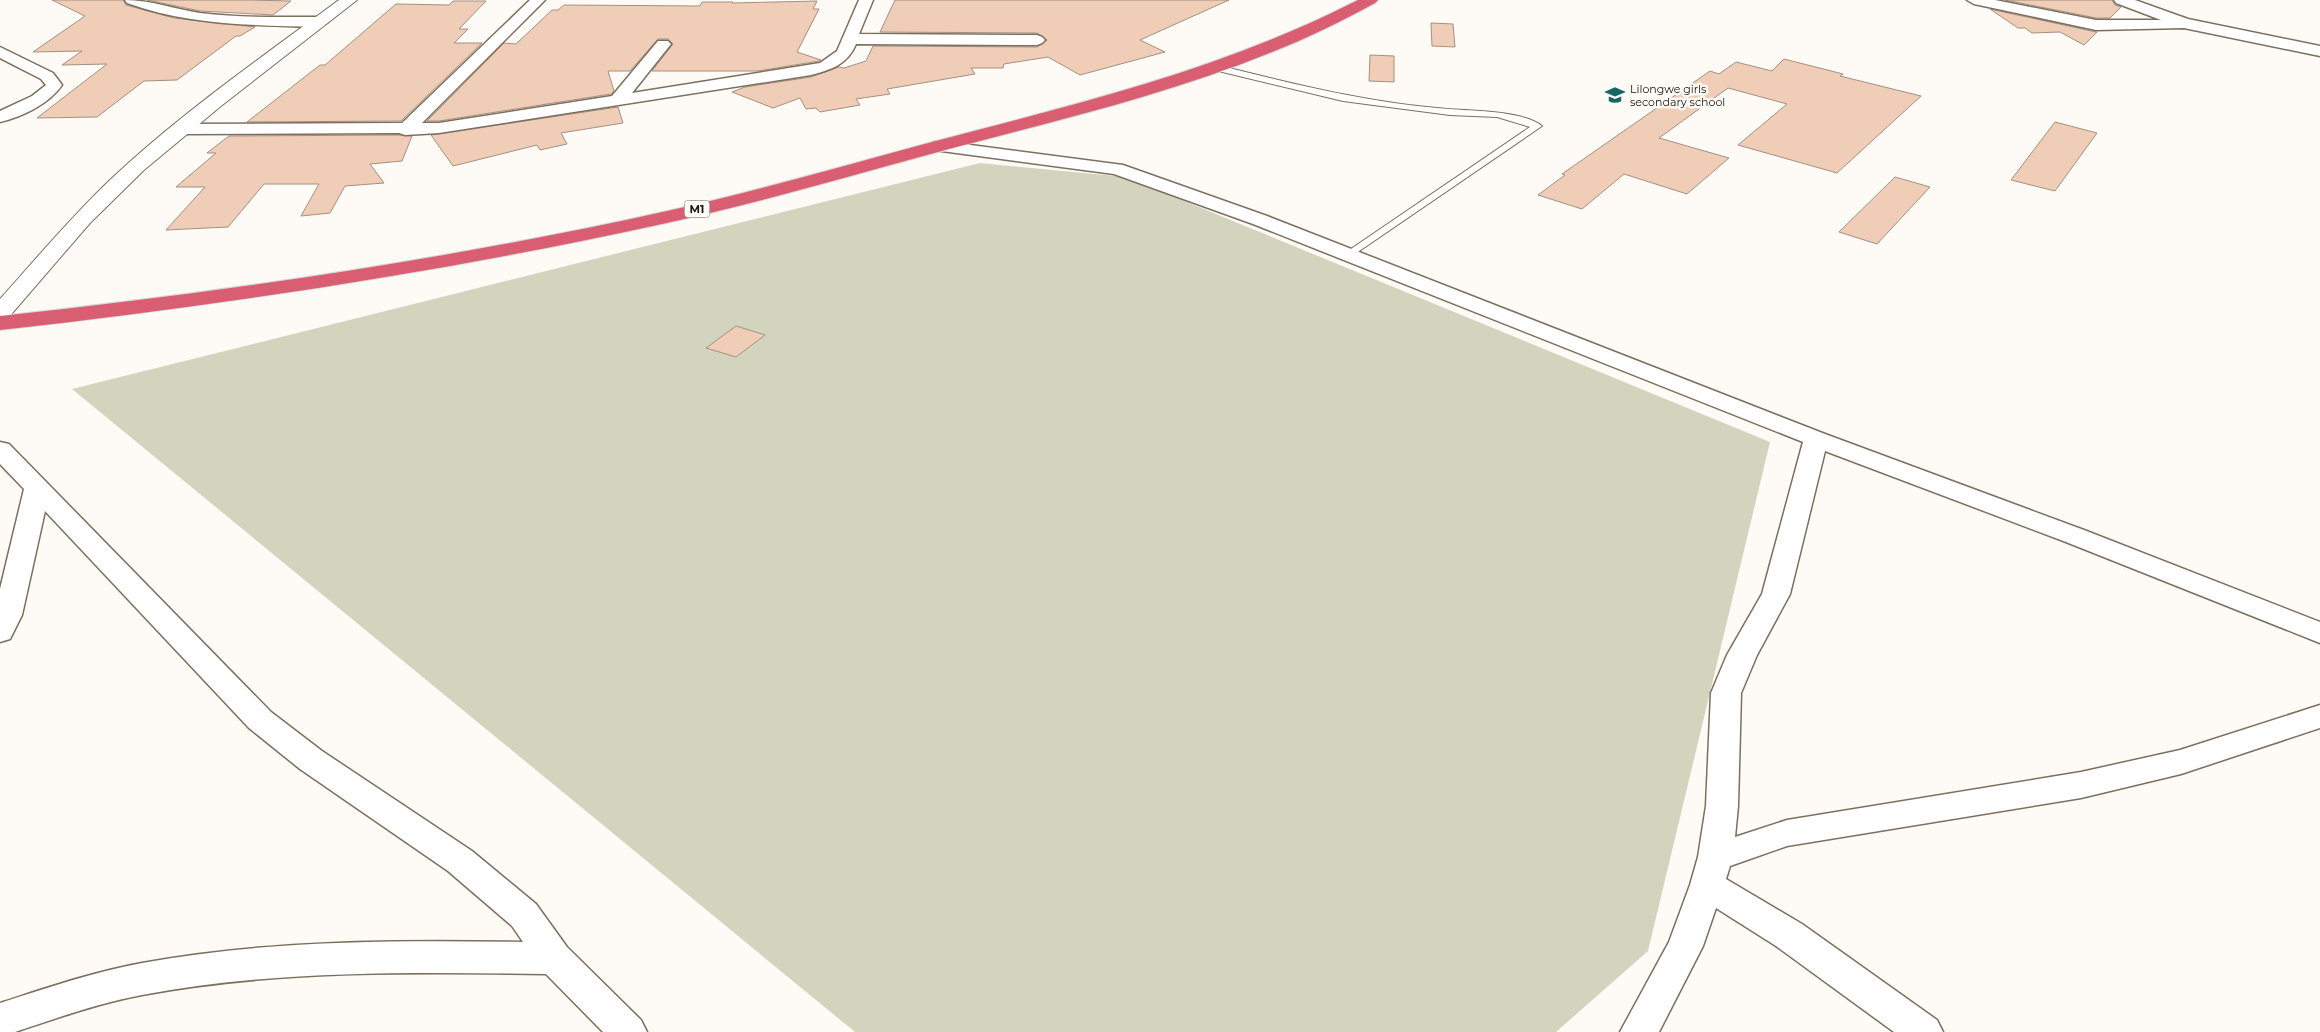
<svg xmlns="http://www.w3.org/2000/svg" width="2320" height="1032" font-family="Montserrat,sans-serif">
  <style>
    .green { fill: #d3d4bd }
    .building { fill: #efcdb6; stroke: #a49082 }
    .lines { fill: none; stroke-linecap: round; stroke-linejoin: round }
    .lane-casing { stroke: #7d6f5e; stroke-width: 2 }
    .street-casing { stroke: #7d6f5e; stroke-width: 3 }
    .secondary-casing { stroke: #7d6f5e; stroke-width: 2 }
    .highway-casing { stroke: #dad9d8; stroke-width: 2 }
    .lane { fill: #fff; fill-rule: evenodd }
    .street { fill: #fff; fill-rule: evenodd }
    .secondary { fill: #fff; fill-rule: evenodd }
    .highway { fill: #da5e71; fill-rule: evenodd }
    .labels { text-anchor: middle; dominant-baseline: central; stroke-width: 5; stroke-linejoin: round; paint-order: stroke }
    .far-poi-label { font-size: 11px; fill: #1a140e; stroke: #fefbf7; text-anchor: start }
    .shield { fill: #fefbf7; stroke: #5e5954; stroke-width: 1 }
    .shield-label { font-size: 11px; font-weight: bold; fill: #1a140e }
  </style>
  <rect width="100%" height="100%" fill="#fefbf7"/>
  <!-- green -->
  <polygon class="green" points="980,163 1126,177 1770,442 1648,951 1556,1032 855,1032 72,389"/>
  <!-- building -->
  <g class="building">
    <polygon points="52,0 123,0 126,5 174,18 255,27 240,36 236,36 177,80 144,81 97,117 37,118 107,64 62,65 82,51 33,52 85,16"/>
    <polygon points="147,0 249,0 291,1 273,15 200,11"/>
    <polygon points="895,0 1229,0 1140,40 1165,52 1080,75 1048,57 1004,64 1003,68 971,68 975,74 887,89 890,94 856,99 860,105 820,112 816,108 806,109 800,98 773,108 732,92 745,87 811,77 839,67 844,68 866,61 873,46 1037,47 1047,40 1037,33 880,32"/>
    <polygon points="2005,0 2112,0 2115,5 2121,7 2110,18 2096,18"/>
    <polygon points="453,1 486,1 459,29 468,29 454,43 482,43 401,121 247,122 320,65 325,65 396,4 449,5"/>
    <polygon points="817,1 813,9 819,9 797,52 821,60 819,61 758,71 652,71 673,44 668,39 658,39 630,71 608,71 614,91 611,94 439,121 427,121 504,43 516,44 552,10 558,10 564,5 700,6 702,2 733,2 732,3"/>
    <polygon points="1990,9 2096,32 2097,32 2084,45 2060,32 2032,33 2025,28 2018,28"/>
    <polygon points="1431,23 1453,24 1455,47 1432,46"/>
    <polygon points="1370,55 1394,56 1394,82 1369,81"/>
    <polygon points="1784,59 1843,74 1840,76 1921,96 1837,173 1738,145 1787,104 1728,88 1659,138 1729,158 1687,194 1624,174 1582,209 1538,195 1565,175 1562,174 1710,71 1719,74 1736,62 1772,71"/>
    <polygon points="618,107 623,123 561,133 567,144 540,150 537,145 453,166 431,135"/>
    <polygon points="2055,122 2097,133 2055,191 2011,180"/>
    <polygon points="399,135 412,136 402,161 370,164 384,183 345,186 330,213 301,216 319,184 264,184 228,227 166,230 205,187 176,187 216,153 207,153 229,136"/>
    <polygon points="1895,177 1930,187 1877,244 1839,232"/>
    <polygon points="736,326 765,335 736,357 706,348"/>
  </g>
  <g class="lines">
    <defs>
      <path id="lane" d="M1217,65c81,20 163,41 247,45 20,1 62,3 78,16l-193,132 -5,-3 1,-2 185,-126 -33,-10 -47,-2 -107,-14 -129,-31 -1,-2z"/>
      <g id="street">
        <path d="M125,0c26,0 49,9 75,13 40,5 80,4 120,4l8,5 -8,5c-66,-2 -130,-1 -193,-24z"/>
        <path d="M530,0h15l-123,123h17l173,-27 46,-55h10l3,3 -39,49 188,-30 17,-12 22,-51h14l-14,34 178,1 5,2 3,3 -3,3 -5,2 -181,-1c-8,20 -25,26 -45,31l-372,58 -34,2 -6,-2 -218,1 -6,-1 -3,-4 3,-4 6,-1 221,-1z"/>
        <polygon points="1967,0 1995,0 2096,20 2161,20 2116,3 2114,0 2135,0 2188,19 2320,46 2320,56 2184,28 2096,30 1974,4"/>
        <path d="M0,47l53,26 9,12c-13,19 -40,32 -62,37v-11l32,-15 14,-11 -5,-6 -41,-21z"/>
        <polygon points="940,141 1123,165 1267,216 1825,434 2084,530 2320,622 2320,643 2066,542 1825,451 1790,594 1757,655 1741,693 1738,806 1735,837 1787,820 2081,772 2180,750 2320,705 2320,728 2181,774 2081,798 1787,846 1730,866 1726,879 1802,924 1937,1020 1943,1032 1894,1032 1776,946 1716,908 1703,946 1659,1032 1620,1032 1669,942 1690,885 1698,857 1706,806 1711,693 1727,655 1762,594 1803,442 1253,224 1114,174 934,150 931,146 934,142"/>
        <path d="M0,442l9,2 262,268 51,39 150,100 64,53 31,43 74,73 6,12h-44l-57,-58c-135,-2 -271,-4 -404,21 -43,8 -85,23 -127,37h-15v-29c47,-15 93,-31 142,-40 125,-23 254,-23 381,-21l-11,-16 -64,-55 -148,-102 -51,-41 -204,-217 -23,104 -12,24 -10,3v-53l24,-100 -24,-25z"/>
      </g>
      <path id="secondary" d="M339,0h18l-136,106 -77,64 -54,53 -82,95 -8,2v-21c36,-40 71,-82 110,-119 71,-67 152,-123 229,-180z"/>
      <path id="highway" d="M1358,0h20l-3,3c-33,18 -67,35 -103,49 -108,44 -222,70 -334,100 -92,25 -183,52 -276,72 -219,48 -440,81 -662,106v-14c224,-24 447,-56 667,-105 89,-20 177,-45 265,-69 148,-39 289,-72 426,-142z"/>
    </defs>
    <!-- lane casing -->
    <use href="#lane" class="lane-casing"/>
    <!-- street casing -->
    <use href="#street" class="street-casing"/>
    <!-- secondary casing -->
    <use href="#secondary" class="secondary-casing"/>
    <!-- highway casing -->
    <use href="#highway" class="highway-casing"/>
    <!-- lane -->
    <use href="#lane" class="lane"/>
    <!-- street -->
    <use href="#street" class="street"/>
    <!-- secondary -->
    <use href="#secondary" class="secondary"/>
    <!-- highway -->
    <use href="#highway" class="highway"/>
  </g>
  <!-- icons -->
  <defs>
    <symbol id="school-bare" viewBox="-9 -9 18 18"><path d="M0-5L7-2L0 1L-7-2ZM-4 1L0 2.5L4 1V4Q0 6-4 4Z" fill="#176566" stroke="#fefbf7" stroke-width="2.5" paint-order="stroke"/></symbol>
  </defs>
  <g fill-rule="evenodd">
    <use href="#school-bare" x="1601" y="81" width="28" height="28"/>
  </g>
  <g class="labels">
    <!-- far-poi labels -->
    <g class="far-poi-label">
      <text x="1630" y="89">Lilongwe girls<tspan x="1630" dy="13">secondary school</tspan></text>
    </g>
    <!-- shield labels -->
    <rect class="shield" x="684.5" y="200.5" width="25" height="17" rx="4"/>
    <g class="shield-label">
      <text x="697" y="209">M1</text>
    </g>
  </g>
</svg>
